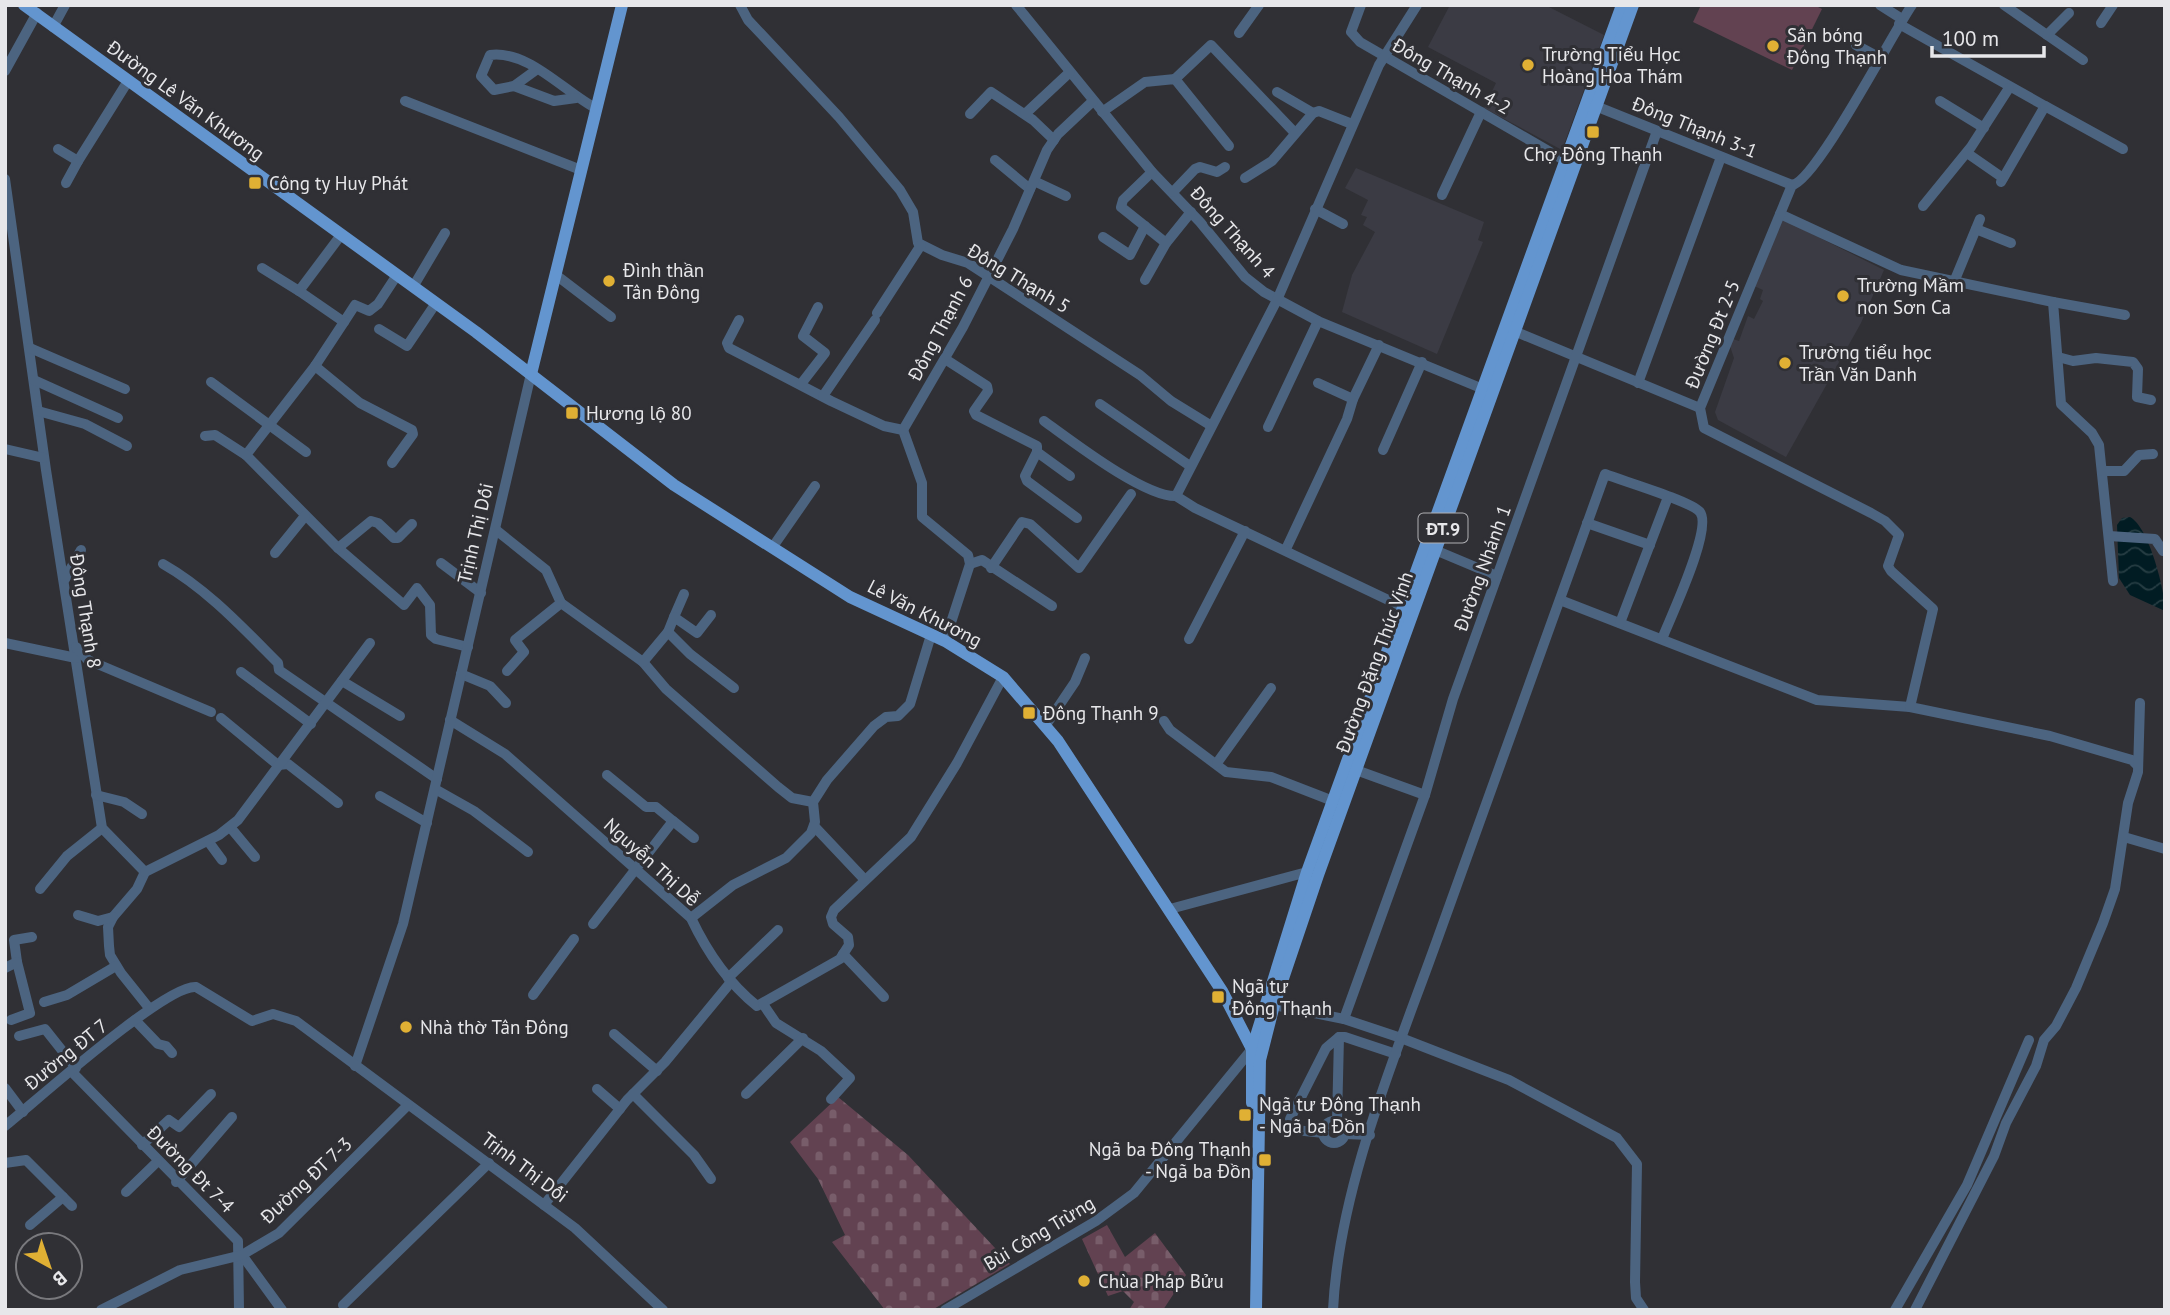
<svg xmlns="http://www.w3.org/2000/svg" width="2170" height="1315" font-family="'PT Sans',sans-serif">
  <style>
    .built { fill: #3b3b44 }
    .cemetery { fill: url(#cemetery-stones) }
    .pitch { fill: #624251 }
    .water { fill: url(#water-waves) }
    .lines { fill: none; stroke-linecap: round; stroke-linejoin: round }
    .minor { stroke: #4c6480; stroke-width: 10 }
    .major { stroke: #6395cf; stroke-width: 12 }
    .poi-dot { fill: #e0b034; stroke: #303035; stroke-width: 2.5 }
    .labels { text-anchor: middle; dominant-baseline: central; stroke-width: 6; stroke-linejoin: round; paint-order: stroke }
    .shield { fill: #303035; stroke: #b0b0b4; stroke-width: 2 }
    .shield-label { font-size: 18px; font-weight: bold; fill: #e7e7ea }
    .poi-label { font-size: 19px; fill: #e7e7ea; stroke: #303035; text-anchor: start }
    .street-label { font-size: 19px; fill: #e7e7ea; stroke: #303035 }
  </style>
  <defs>
    <pattern id="cemetery-stones" width="16" height="16" patternUnits="userSpaceOnUse" patternTransform="scale(1.75)"><rect width="16" height="16" fill="#624251"/><path d="M2 7V4a2 2 0 0 1 4 0v3zM10 15v-3a2 2 0 0 1 4 0v3z" fill="#785d6a"/></pattern>
    <pattern id="water-waves" width="16" height="10" patternUnits="userSpaceOnUse" patternTransform="scale(1.75)"><rect width="16" height="10" fill="#011c23"/><path d="M0 5q4-4 8 0t8 0" fill="none" stroke="#263d43"/></pattern>
  </defs>
  <rect width="100%" height="100%" fill="#303035"/>
  <!-- built -->
  <g class="built">
    <polygon points="1450,5 1545,5 1604,35 1562,150 1484,108 1496,83 1428,47"/>
    <polygon points="1356,168 1484,222 1478,240 1483,242 1437,354 1342,312 1352,275 1375,232 1363,225 1367,217 1361,215 1368,200 1345,188"/>
    <polygon points="1782,219 1884,270 1861,323 1786,457 1718,420 1715,412 1734,358 1730,346 1733,339 1739,341 1748,316 1754,319 1763,301 1760,299 1763,290 1754,286"/>
  </g>
  <!-- cemetery -->
  <g class="cemetery">
    <polygon points="838,1097 908,1155 1010,1264 932,1310 885,1310 832,1242 845,1235 818,1179 790,1142"/>
    <polygon points="1107,1225 1125,1257 1155,1233 1186,1275 1163,1310 1129,1310 1134,1302 1123,1291 1108,1296 1082,1239"/>
  </g>
  <!-- pitch -->
  <polygon class="pitch" points="1701,5 1814,5 1822,9 1792,70 1693,22"/>
  <!-- water -->
  <path class="water" d="M2130,517c19,10 35,74 35,94l-35,-16 -11,-17 -2,-53 5,-7z"/>
  <g class="lines">
    <!-- minor -->
    <g class="minor">
      <polyline points="740,5 748,20 839,117 900,190 913,212 918,243 942,255 968,263 1140,375 1171,401 1210,425"/>
      <polyline points="1016,5 1152,172 1200,222 1245,277 1264,292 1318,321 1488,391"/>
      <polyline points="1361,5 1351,32 1360,42 1564,160"/>
      <polyline points="1880,5 1902,19"/>
      <polyline points="2004,5 2083,60"/>
      <polyline points="2101,23 2113,5"/>
      <polyline points="1899,24 2045,106 2001,182"/>
      <polyline points="53,27 65,5"/>
      <polyline points="1239,33 1259,5"/>
      <polyline points="2047,35 2069,13"/>
      <polyline points="1856,45 1880,58"/>
      <path d="M536,70l-22,16 -20,4 -13,-14 9,-21c39,-5 74,37 107,54"/>
      <polyline points="5,71 37,13"/>
      <polyline points="1175,79 1211,45 1295,133"/>
      <polyline points="514,86 554,101 576,98"/>
      <polyline points="1277,92 1313,113"/>
      <polyline points="405,101 581,170"/>
      <polyline points="1940,101 1984,128"/>
      <polyline points="1593,105 1792,185"/>
      <polyline points="2045,106 2123,149"/>
      <polyline points="1102,112 1145,82 1175,79 1229,146"/>
      <polyline points="970,114 991,92 1033,120 1054,140"/>
      <polyline points="1025,114 1070,72"/>
      <polyline points="58,149 78,161 128,81"/>
      <polyline points="1967,153 2003,178"/>
      <polyline points="995,160 1030,189"/>
      <polyline points="1152,172 1123,200 1121,207 1166,243"/>
      <polyline points="1245,178 1272,161 1313,113 1319,111 1352,124"/>
      <polyline points="5,179 46,470 102,828 145,872 137,889 113,917 108,927 109,946 110,955 121,973 149,1008"/>
      <polyline points="1034,181 1066,196"/>
      <polyline points="66,183 78,161"/>
      <polyline points="1173,192 1195,169 1200,167 1217,172 1225,167"/>
      <polyline points="1442,195 1481,112"/>
      <polyline points="1923,206 1971,147 2009,88"/>
      <polyline points="1315,209 1343,224"/>
      <polyline points="1780,214 1901,270 2053,302 2061,404 2092,433 2099,445 2113,581"/>
      <polyline points="1976,229 2011,243"/>
      <polyline points="1103,237 1130,255 1145,226"/>
      <polyline points="262,268 299,291 341,235"/>
      <polyline points="556,275 611,317"/>
      <polyline points="1145,280 1166,243 1191,212"/>
      <polyline points="1954,282 1980,219"/>
      <polyline points="413,287 445,233"/>
      <polyline points="299,291 344,322 355,305 369,311 378,304 397,275"/>
      <polyline points="2053,302 2125,315"/>
      <polyline points="877,313 921,245"/>
      <polyline points="739,320 727,343 729,348 831,401 884,426 903,430 922,483 922,517 968,555 970,564 945,641"/>
      <polyline points="344,322 315,366 246,455 338,548 404,605 417,588 430,605 431,635 436,639 468,647"/>
      <polyline points="379,329 407,346 436,303"/>
      <polyline points="1514,331 1700,408"/>
      <polyline points="30,348 125,389"/>
      <polyline points="2058,357 2073,361 2096,358 2133,362 2138,369 2137,397 2151,400"/>
      <polyline points="945,359 987,386 988,391 974,411 976,415 1037,446 1037,452 1025,476 1027,481 1077,518"/>
      <polyline points="315,366 360,403 412,430 413,434 392,463"/>
      <polyline points="34,380 118,418"/>
      <polyline points="211,382 306,452"/>
      <polyline points="1638,383 1721,157"/>
      <polyline points="801,384 825,353 803,336 818,307"/>
      <polyline points="823,396 875,320"/>
      <polyline points="1353,399 1379,345"/>
      <polyline points="1100,404 1190,466"/>
      <polyline points="38,411 85,424 127,446"/>
      <path d="M1044,421c28,20 100,76 132,75"/>
      <polyline points="1268,427 1318,321"/>
      <polyline points="903,430 963,327 1013,229 1047,150 1058,134 1093,101"/>
      <polyline points="205,436 215,435 246,455"/>
      <polyline points="5,449 44,458"/>
      <polyline points="1383,450 1422,362"/>
      <polyline points="1037,452 1070,476"/>
      <polyline points="2102,471 2124,471 2139,455 2153,454"/>
      <polyline points="1587,523 1650,545"/>
      <polyline points="496,530 546,570 561,603 643,662 666,689 778,787 792,798 813,802"/>
      <polyline points="2109,536 2155,539 2163,551"/>
      <polyline points="338,548 371,521 378,523 394,538 398,538 412,524"/>
      <polyline points="772,548 815,486"/>
      <polyline points="1286,549 1347,419 1353,399 1318,383"/>
      <polyline points="1435,550 1497,576"/>
      <polyline points="275,553 305,516"/>
      <polyline points="441,563 481,593"/>
      <path d="M163,564c44,25 79,63 115,99l1,7 158,109"/>
      <polyline points="970,564 982,560 1052,606"/>
      <polyline points="991,568 1022,522 1030,524 1079,568 1131,494"/>
      <polyline points="65,579 81,550"/>
      <polyline points="1560,600 1817,700 1910,707 2050,736 2132,760 2137,765"/>
      <polyline points="1403,607 1195,508 1176,496 1277,300 1379,65 1417,5"/>
      <polyline points="674,617 684,594"/>
      <polyline points="1620,623 1668,497"/>
      <polyline points="668,632 690,654 734,688"/>
      <polyline points="1189,639 1245,531"/>
      <polyline points="5,643 76,658"/>
      <polyline points="76,647 88,660 211,712"/>
      <polyline points="643,662 668,632 674,617 697,633 711,615"/>
      <polyline points="507,671 524,652 515,640 561,603"/>
      <polyline points="241,672 311,724"/>
      <polyline points="461,674 490,686 506,703"/>
      <polyline points="342,681 400,716"/>
      <path d="M1910,707l23,-98 -42,-38 -3,-5 11,-31 -14,-14 -14,-8 -167,-85 -4,-20 92,-223c24,-4 100,-151 120,-180"/>
      <polyline points="221,718 278,765 288,764 338,803"/>
      <path d="M450,720l55,34 186,164c16,34 36,64 66,88l83,-47 9,-14 -1,-8 -15,-13 -2,-7 3,-7 77,-73 46,-74 46,-86"/>
      <polyline points="1164,721 1170,730 1226,772 1271,777 1333,801"/>
      <polyline points="1046,725 1075,682 1085,658"/>
      <polyline points="1217,763 1271,688"/>
      <polyline points="1356,770 1425,795"/>
      <polyline points="435,789 474,811 528,852"/>
      <polyline points="96,795 124,802 142,814"/>
      <polyline points="380,796 427,823"/>
      <polyline points="673,821 694,838"/>
      <polyline points="814,826 865,880"/>
      <polyline points="230,827 255,857"/>
      <polyline points="2124,837 2165,849"/>
      <polyline points="208,841 222,860"/>
      <polyline points="145,872 219,835 238,820 370,643"/>
      <polyline points="40,889 67,856 102,828"/>
      <polyline points="1170,909 1307,872"/>
      <polyline points="78,915 98,921 113,917"/>
      <polyline points="691,918 733,885 786,858 811,833 815,822 813,802 827,780 874,726 886,717 898,716 910,704 931,635"/>
      <polyline points="593,924 673,821 656,807 646,807 607,775"/>
      <polyline points="843,954 884,997"/>
      <polyline points="5,968 17,962 14,940 32,937"/>
      <polyline points="728,978 778,930"/>
      <polyline points="533,995 574,939"/>
      <polyline points="44,1002 67,995 116,966"/>
      <polyline points="763,1004 776,1023 821,1051 850,1078 831,1099"/>
      <polyline points="1274,1005 1344,1019 1401,1038 1509,1080 1617,1138 1637,1164 1635,1282 1636,1298 1644,1310"/>
      <polyline points="1344,1019 1425,795 1453,699 1657,131"/>
      <polyline points="11,1020 30,1013 17,962"/>
      <polyline points="135,1020 158,1044 166,1046 172,1053"/>
      <polyline points="614,1034 657,1071"/>
      <polyline points="19,1036 45,1029 76,1068"/>
      <polyline points="355,1066 403,924 531,374"/>
      <polyline points="72,1072 238,1241 239,1310"/>
      <polyline points="5,1088 23,1112"/>
      <polyline points="597,1089 620,1109"/>
      <polyline points="633,1094 694,1155 711,1179"/>
      <polyline points="746,1094 803,1038"/>
      <polyline points="1337,1121 1339,1037"/>
      <circle cx="1334" cy="1132" r="11"/>
      <path d="M5,1126c31,-25 161,-142 191,-139l56,34 21,-7 23,7 279,207 88,82"/>
      <polyline points="1324,1133 1295,1130 1290,1119 1326,1048 1339,1037 1345,1037 1396,1054"/>
      <polyline points="1345,1134 1370,1135"/>
      <polyline points="142,1145 169,1120 179,1127 211,1094"/>
      <polyline points="5,1163 26,1160 72,1206"/>
      <polyline points="176,1182 232,1117"/>
      <polyline points="126,1192 157,1162"/>
      <polyline points="544,1205 627,1100 665,1062 731,982"/>
      <polyline points="30,1225 63,1197"/>
      <polyline points="242,1255 282,1310"/>
      <polyline points="343,1305 489,1163"/>
      <polyline points="101,1310 180,1270 242,1255 279,1233 408,1105"/>
      <polyline points="945,1310 1096,1221 1134,1193 1252,1049"/>
      <path d="M1333,1310c6,-122 62,-253 103,-367 56,-156 112,-312 169,-469 18,7 86,27 95,38 13,17 -30,106 -38,127"/>
      <polyline points="1895,1310 1967,1185 2029,1040"/>
      <polyline points="1915,1310 1994,1156 2006,1123 2036,1066 2044,1040 2056,1026 2076,988 2103,923 2115,889 2128,803 2138,772 2140,703"/>
    </g>
    <!-- major -->
    <g class="major">
      <polyline points="24,5 476,332 674,485 850,597 945,641 1003,677 1058,741 1222,991 1252,1049"/>
      <polyline points="531,374 622,5"/>
      <polyline points="1252,1103 1252,1049 1307,872 1622,5"/>
      <polyline points="1256,1310 1260,1060 1274,1005 1318,875 1633,5"/>
    </g>
  </g>
  <!-- markers -->
  <g class="poi-dot">
    <circle cx="1773" cy="46" r="7"/>
    <circle cx="1528" cy="65" r="7"/>
    <rect x="1586" y="125" width="14" height="14" rx="3.5"/>
    <rect x="248" y="176" width="14" height="14" rx="3.5"/>
    <circle cx="609" cy="281" r="7"/>
    <circle cx="1843" cy="296" r="7"/>
    <circle cx="1785" cy="363" r="7"/>
    <rect x="565" y="406" width="14" height="14" rx="3.5"/>
    <rect x="1022" y="706" width="14" height="14" rx="3.5"/>
    <rect x="1211" y="990" width="14" height="14" rx="3.5"/>
    <circle cx="406" cy="1027" r="7"/>
    <rect x="1238" y="1108" width="14" height="14" rx="3.5"/>
    <rect x="1258" y="1153" width="14" height="14" rx="3.5"/>
    <circle cx="1084" cy="1281" r="7"/>
  </g>
  <g class="labels">
    <!-- shield labels -->
    <rect class="shield" x="1418.5" y="513.5" width="49" height="29" rx="5"/>
    <g class="shield-label">
      <text x="1443" y="528">ĐT.9</text>
    </g>
    <!-- poi labels -->
    <g class="poi-label">
      <text x="1787" y="35">Sân bóng<tspan x="1787" dy="22">Đông Thạnh</tspan></text>
      <text x="1542" y="54">Trường Tiểu Học<tspan x="1542" dy="22">Hoàng Hoa Thám</tspan></text>
      <text x="1593" y="154" text-anchor="middle">Chợ Đông Thạnh</text>
      <text x="269" y="183">Công ty Huy Phát</text>
      <text x="623" y="270">Đình thần<tspan x="623" dy="22">Tân Đông</tspan></text>
      <text x="1857" y="285">Trường Mầm<tspan x="1857" dy="22">non Sơn Ca</tspan></text>
      <text x="1799" y="352">Trường tiểu học<tspan x="1799" dy="22">Trần Văn Danh</tspan></text>
      <text x="586" y="413">Hương lộ 80</text>
      <text x="1043" y="713">Đông Thạnh 9</text>
      <text x="1232" y="986">Ngã tư<tspan x="1232" dy="22">Đông Thạnh</tspan></text>
      <text x="420" y="1027">Nhà thờ Tân Đông</text>
      <text x="1259" y="1104">Ngã tư Đông Thạnh<tspan x="1259" dy="22">- Ngã ba Đồn</tspan></text>
      <text x="1251" y="1149" text-anchor="end">Ngã ba Đông Thạnh<tspan x="1251" dy="22">- Ngã ba Đồn</tspan></text>
      <text x="1098" y="1281">Chùa Pháp Bửu</text>
    </g>
    <!-- street labels -->
    <g class="street-label">
      <text transform="translate(1452 76) rotate(30)">Đông Thạnh 4-2</text>
      <text transform="translate(186 100) rotate(36)">Đường Lê Văn Khương</text>
      <text transform="translate(1695 127) rotate(22)">Đông Thạnh 3-1</text>
      <text transform="translate(1233 232) rotate(48)">Đông Thạnh 4</text>
      <text transform="translate(1019 278) rotate(31)">Đông Thạnh 5</text>
      <text transform="translate(940 328) rotate(-62)">Đông Thạnh 6</text>
      <text transform="translate(1712 334) rotate(-68)">Đường Đt 2-5</text>
      <text transform="translate(475 533) rotate(-77)">Trịnh Thị Dối</text>
      <text transform="translate(1482 568) rotate(-70)">Đường Nhánh 1</text>
      <text transform="translate(86 611) rotate(81)">Đông Thạnh 8</text>
      <text transform="translate(925 613) rotate(27)">Lê Văn Khương</text>
      <text transform="translate(1374 662) rotate(-70)">Đường Đặng Thúc Vịnh</text>
      <text transform="translate(652 862) rotate(42)">Nguyễn Thị Dễ</text>
      <text transform="translate(66 1054) rotate(-39)">Đường ĐT 7</text>
      <text transform="translate(525 1167) rotate(37)">Trịnh Thị Dối</text>
      <text transform="translate(191 1169) rotate(45)">Đường Đt 7-4</text>
      <text transform="translate(306 1180) rotate(-43)">Đường ĐT 7-3</text>
      <text transform="translate(1039 1233) rotate(-31)">Bùi Công Trừng</text>
    </g>
  </g>
  <!-- border -->
  <rect width="2170" height="1315" fill="none" stroke="#e7e7ea" stroke-width="14"/>
  <!-- north arrow -->
  <g transform="translate(49 1266) rotate(140)"><circle r="33" fill="#303035" stroke="#79797d" stroke-width="2"/>
  <path d="M0-5L12 26L0 18L-12 26Z" fill="#e0b034"/>
  <text y="-10" font-size="19" font-weight="bold" text-anchor="middle" fill="#e7e7ea">B</text>
  </g>
  <!-- scale -->
  <path d="M1932 46v10h112v-10" fill="none" stroke="#e7e7ea" stroke-width="3.5"/>
  <text x="1942" y="46" font-size="21" fill="#e7e7ea" stroke="#303035" stroke-width="5" paint-order="stroke">100 m</text>
</svg>
